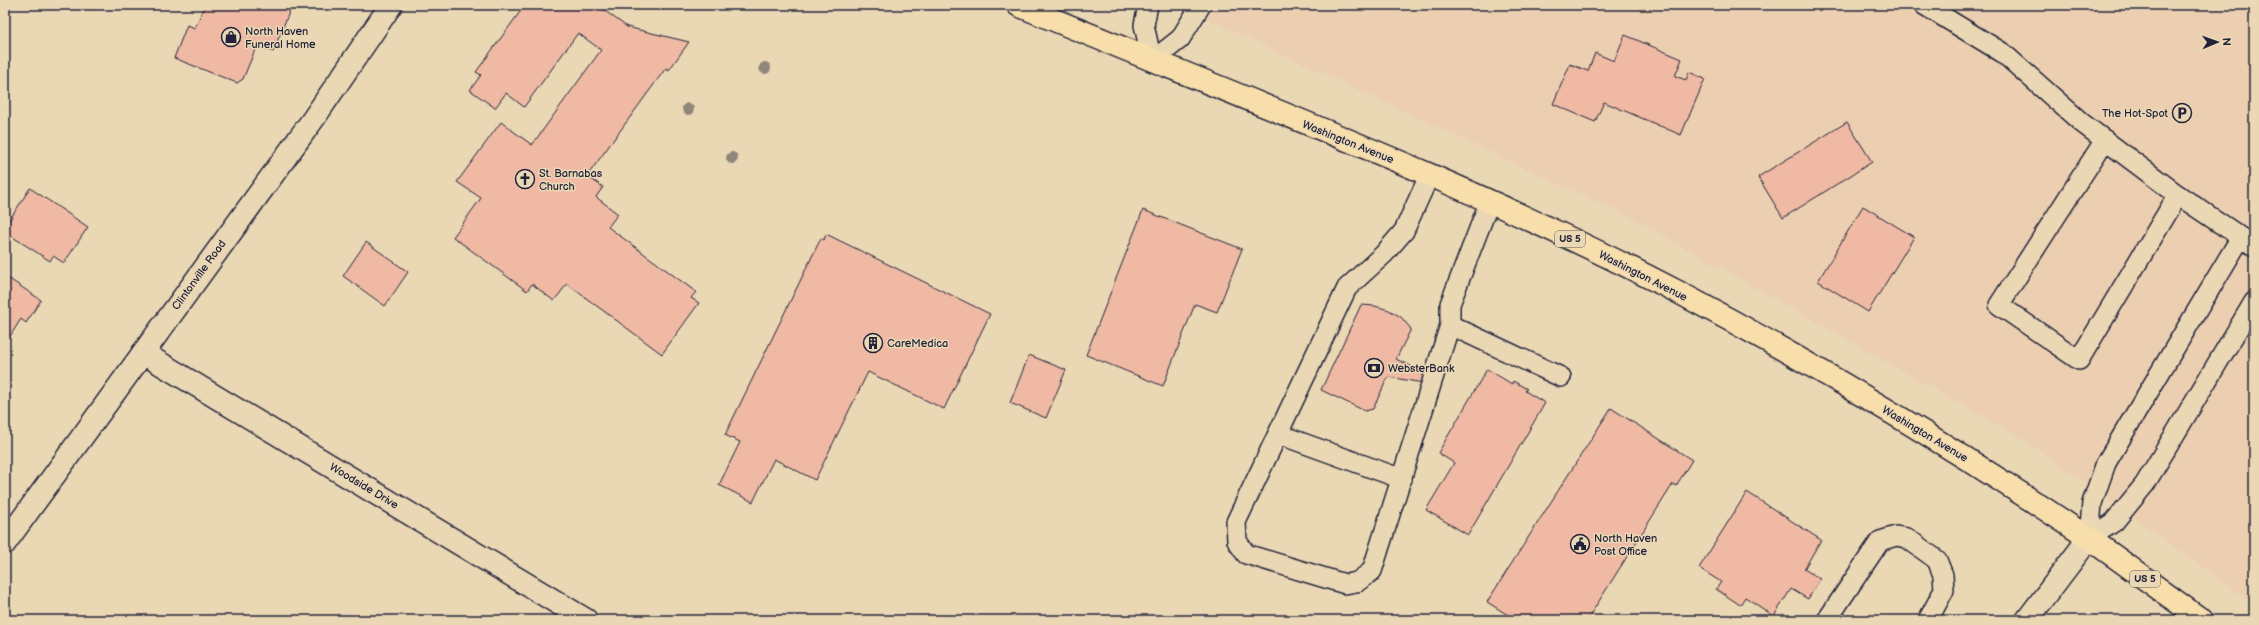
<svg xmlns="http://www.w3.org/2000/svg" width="2259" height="625" font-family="'Balsamiq Sans',sans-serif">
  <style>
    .built { fill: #eccfb0 }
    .building { fill: #efb9a3; stroke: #22223b }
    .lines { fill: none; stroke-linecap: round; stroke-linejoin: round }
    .service-casing { stroke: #22223b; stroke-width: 22 }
    .minor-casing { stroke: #22223b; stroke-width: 25 }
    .secondary-casing { stroke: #22223b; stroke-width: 25 }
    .primary-casing { stroke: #22223b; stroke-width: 25 }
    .service { stroke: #ead8b5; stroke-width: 19 }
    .minor { stroke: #ead8b5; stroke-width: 22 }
    .secondary { stroke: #ead8b5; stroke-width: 22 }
    .primary { stroke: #f8deab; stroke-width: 22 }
    .tree { fill: #8e877a }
    .labels { text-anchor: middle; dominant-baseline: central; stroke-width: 3; stroke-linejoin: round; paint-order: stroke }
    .shield { fill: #ead8b5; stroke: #5e5960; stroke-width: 1 }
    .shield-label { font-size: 10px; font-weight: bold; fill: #22223b }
    .poi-label { font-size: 11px; fill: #22223b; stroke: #ead8b5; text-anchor: start }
    .street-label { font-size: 11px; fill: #22223b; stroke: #ead8b5 }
  </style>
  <rect width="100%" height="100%" fill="#ead8b5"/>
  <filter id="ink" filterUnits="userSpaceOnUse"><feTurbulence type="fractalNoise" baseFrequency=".025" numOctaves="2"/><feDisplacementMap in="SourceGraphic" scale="8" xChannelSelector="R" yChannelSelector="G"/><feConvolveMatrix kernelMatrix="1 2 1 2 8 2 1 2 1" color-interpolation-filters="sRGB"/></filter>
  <g filter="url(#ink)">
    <!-- built -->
    <polygon class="built" points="1177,5 2254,5 2254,604 2026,441 1634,219"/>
    <!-- building -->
    <g class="building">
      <polygon points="205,5 292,5 273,52 257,45 243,79 237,83 174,58 187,25 195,28"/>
      <polygon points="525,5 597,5 627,27 689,42 669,70 666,68 587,176 603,187 596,197 618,214 608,227 696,292 691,298 699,303 662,354 567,284 554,301 532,284 527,291 453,237 481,198 457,182 501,122 532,145 601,50 578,33 524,107 506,93 495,108 470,90 481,75 476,72"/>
      <polygon points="1625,35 1682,59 1675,76 1686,80 1689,72 1705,79 1681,135 1604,102 1595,122 1553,104 1570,64 1588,71 1595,53 1614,61"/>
      <polygon points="1847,122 1872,162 1783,218 1758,177"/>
      <polygon points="30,188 88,227 64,263 53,256 50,261 5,232 5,227"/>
      <polygon points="1863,206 1914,237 1868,312 1818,281"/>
      <polygon points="1143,210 1242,249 1217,312 1195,304 1163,386 1086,355"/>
      <polygon points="826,234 990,314 944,409 868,372 815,480 774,459 753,502 719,485 740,442 725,435 821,238 824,240"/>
      <polygon points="366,242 408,272 385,306 343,276"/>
      <polygon points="5,276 41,300 26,323 21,319 5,344"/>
      <polygon points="1361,305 1375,306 1389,310 1401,317 1411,329 1396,359 1427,374 1423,383 1388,377 1373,409 1365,411 1321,390"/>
      <polygon points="1029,355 1066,370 1046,418 1010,403"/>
      <polygon points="1487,369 1512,384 1513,381 1527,389 1525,391 1545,403 1468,535 1426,510 1454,463 1438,453"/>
      <polygon points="1611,408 1692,460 1676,486 1673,484 1587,620 1516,620 1487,602"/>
      <polygon points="1747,492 1821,540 1804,569 1820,579 1808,599 1791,589 1774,616 1745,597 1740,605 1716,589 1721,582 1699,568"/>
    </g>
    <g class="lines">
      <defs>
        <g id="service">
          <polyline points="1148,5 1144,25 1152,61 1180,39 1201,5"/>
          <polyline points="1924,5 2003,53 2082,123 2178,195 2254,246"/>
          <polyline points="2105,140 1999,305 2079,360 2178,195"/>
          <polyline points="1429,176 1404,231 1384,254 1347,288 1236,522 1237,541 1246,554 1345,584 1357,582 1372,571 1450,325 1450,304 1489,203"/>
          <polyline points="1450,325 1561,377"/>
          <polyline points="1278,434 1402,479"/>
          <polyline points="2089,538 2092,503 2106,463 2241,237"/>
          <polyline points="2089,538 2114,522 2145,484 2254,302"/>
          <polyline points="1827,620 1880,541 1896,536 1907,538 1937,560 1943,575 1944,590 1928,620"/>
        </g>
        <g id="minor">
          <polyline points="143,353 586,620"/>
          <polyline points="2027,620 2089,538"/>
        </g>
        <polyline id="secondary" points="5,543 314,118 391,5"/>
        <path id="primary" d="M1018,5c221,92 447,176 660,287 140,74 278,157 409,245 39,27 77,56 115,83"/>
      </defs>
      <!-- service casing -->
      <use href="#service" class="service-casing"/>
      <!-- minor casing -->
      <use href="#minor" class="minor-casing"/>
      <!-- secondary casing -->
      <use href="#secondary" class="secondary-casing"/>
      <!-- primary casing -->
      <use href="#primary" class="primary-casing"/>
      <!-- service -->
      <use href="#service" class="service"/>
      <!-- minor -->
      <use href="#minor" class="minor"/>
      <!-- secondary -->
      <use href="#secondary" class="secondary"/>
      <!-- primary -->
      <use href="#primary" class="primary"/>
    </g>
    <!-- trees -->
    <g class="tree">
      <circle cx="765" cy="68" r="6"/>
      <circle cx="688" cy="109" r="6"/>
      <circle cx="732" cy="158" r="6"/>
    </g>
  </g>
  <!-- icons -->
  <defs>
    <symbol id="shop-ring" viewBox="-11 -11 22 22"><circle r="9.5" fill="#ead8b5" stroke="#22223b" stroke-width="1.5"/><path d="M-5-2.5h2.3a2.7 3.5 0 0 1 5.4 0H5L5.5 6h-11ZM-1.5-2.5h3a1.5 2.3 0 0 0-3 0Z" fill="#22223b"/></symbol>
    <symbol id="parking-ring" viewBox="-11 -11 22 22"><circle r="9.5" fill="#ead8b5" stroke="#22223b" stroke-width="1.5"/><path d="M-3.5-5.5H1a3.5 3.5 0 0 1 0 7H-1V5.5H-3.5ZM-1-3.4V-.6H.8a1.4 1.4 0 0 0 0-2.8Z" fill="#22223b"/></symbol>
    <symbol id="church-ring" viewBox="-11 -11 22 22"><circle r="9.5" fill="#ead8b5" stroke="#22223b" stroke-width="1.5"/><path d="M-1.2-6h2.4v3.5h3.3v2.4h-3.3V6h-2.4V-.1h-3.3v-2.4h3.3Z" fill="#22223b"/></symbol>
    <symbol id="building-ring" viewBox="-11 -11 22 22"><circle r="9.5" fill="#ead8b5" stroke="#22223b" stroke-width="1.5"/><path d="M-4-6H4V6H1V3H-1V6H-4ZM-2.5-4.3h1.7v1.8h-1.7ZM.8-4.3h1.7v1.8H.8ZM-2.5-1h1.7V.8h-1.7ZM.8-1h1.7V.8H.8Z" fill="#22223b"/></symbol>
    <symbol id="bank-ring" viewBox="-11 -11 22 22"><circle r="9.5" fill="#ead8b5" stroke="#22223b" stroke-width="1.5"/><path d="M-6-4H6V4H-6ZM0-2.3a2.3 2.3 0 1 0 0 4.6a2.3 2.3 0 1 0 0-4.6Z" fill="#22223b"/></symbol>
    <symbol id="civic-ring" viewBox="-11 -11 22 22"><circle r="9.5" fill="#ead8b5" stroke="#22223b" stroke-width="1.5"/><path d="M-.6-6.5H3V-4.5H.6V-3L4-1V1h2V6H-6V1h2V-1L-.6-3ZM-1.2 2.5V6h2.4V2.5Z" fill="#22223b"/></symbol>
  </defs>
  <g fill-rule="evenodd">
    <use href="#shop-ring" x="220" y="26" width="22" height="22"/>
    <use href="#parking-ring" x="2171" y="102" width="22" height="22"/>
    <use href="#church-ring" x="514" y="168" width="22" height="22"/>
    <use href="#building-ring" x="862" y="332" width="22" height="22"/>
    <use href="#bank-ring" x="1363" y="357" width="22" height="22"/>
    <use href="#civic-ring" x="1569" y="533" width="22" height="22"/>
  </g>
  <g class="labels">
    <!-- shield labels -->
    <g class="shield">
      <rect x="1555" y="231" width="30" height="16" rx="3"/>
      <rect x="2130" y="571" width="30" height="16" rx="3"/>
    </g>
    <g class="shield-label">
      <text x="1570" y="239">US 5</text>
      <text x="2145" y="579">US 5</text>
    </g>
    <!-- poi labels -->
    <g class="poi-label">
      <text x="245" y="31">North Haven<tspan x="245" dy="13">Funeral Home</tspan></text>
      <text x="2168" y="113" text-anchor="end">The Hot-Spot</text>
      <text x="539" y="173">St. Barnabas<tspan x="539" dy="13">Church</tspan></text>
      <text x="887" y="343">CareMedica</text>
      <text x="1388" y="368">WebsterBank</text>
      <text x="1594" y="538">North Haven<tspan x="1594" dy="13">Post Office</tspan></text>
    </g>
    <!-- street labels -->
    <g class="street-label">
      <text transform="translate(1348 142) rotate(22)">Washington Avenue</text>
      <text transform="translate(199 275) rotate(-54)">Clintonville Road</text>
      <text transform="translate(1643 276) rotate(27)">Washington Avenue</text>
      <text transform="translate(1925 434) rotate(31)">Washington Avenue</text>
      <text transform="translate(364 486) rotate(31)">Woodside Drive</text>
    </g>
  </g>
  <!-- margin -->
  <rect width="2259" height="625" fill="none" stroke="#ead8b5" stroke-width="20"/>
  <rect x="10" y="10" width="2239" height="605" fill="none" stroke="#22223b" stroke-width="1.5" filter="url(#ink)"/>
  <!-- north arrow -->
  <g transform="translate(2217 42) rotate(88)" stroke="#ead8b5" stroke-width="3" paint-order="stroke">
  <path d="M0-3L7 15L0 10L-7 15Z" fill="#22223b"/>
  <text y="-6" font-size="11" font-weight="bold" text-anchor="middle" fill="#22223b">N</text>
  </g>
</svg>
